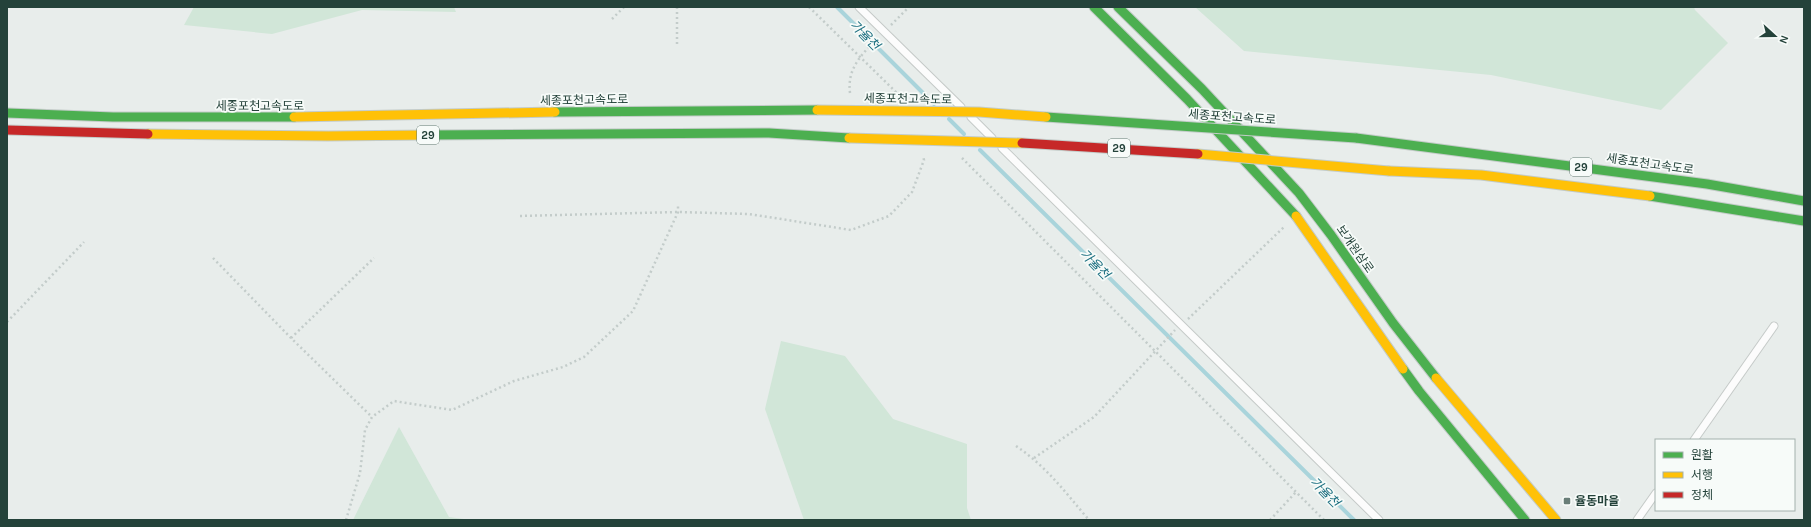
<svg xmlns="http://www.w3.org/2000/svg" width="1811" height="527" font-family="Karla,'Noto Sans KR',sans-serif">
  <style>
    .green { fill: #d1e6d8 }
    .lines { fill: none; stroke-linecap: round; stroke-linejoin: round }
    .stream { stroke: #a9d4db; stroke-width: 4 }
    .lane-casing { stroke: #c5cac8; stroke-width: 9 }
    .fast-casing { stroke: #c3cbc8; stroke-width: 11 }
    .slow-casing { stroke: #c3cbc8; stroke-width: 11 }
    .jam-casing { stroke: #c3cbc8; stroke-width: 11 }
    .path { stroke: #c3ccca; stroke-width: 2.5; stroke-dasharray: 2 3; stroke-linecap: butt }
    .lane { stroke: #fcfcfc; stroke-width: 7 }
    .fast { stroke: #4caf50; stroke-width: 9 }
    .slow { stroke: #ffc107; stroke-width: 9 }
    .jam { stroke: #c62828; stroke-width: 9 }
    .fast-bridge-casing { stroke: #c3ccc9; stroke-width: 11; stroke-linecap: butt }
    .slow-bridge-casing { stroke: #c3ccc9; stroke-width: 11; stroke-linecap: butt }
    .jam-bridge-casing { stroke: #c3ccc9; stroke-width: 11; stroke-linecap: butt }
    .fast-bridge { stroke: #4caf50; stroke-width: 9 }
    .slow-bridge { stroke: #ffc107; stroke-width: 9 }
    .jam-bridge { stroke: #c62828; stroke-width: 9 }
    .poi-dot { fill: #697e78; stroke: #f7fbf9; stroke-width: 1.5 }
    .labels { text-anchor: middle; dominant-baseline: central; stroke-width: 3.5; stroke-linejoin: round; paint-order: stroke }
    .shield { fill: #f7fbf9; stroke: #637a73; stroke-width: 1 }
    .shield-label { font-size: 11px; font-weight: bold; fill: #24423a }
    .street-label { font-size: 12px; fill: #24423a; stroke: #f7fbf9 }
    .poi-label { font-size: 12px; font-weight: bold; fill: #24423a; stroke: #f7fbf9; text-anchor: start }
    .water-label { font-size: 13px; font-style: italic; fill: #1c6f80; stroke: #f7fbf9 }
  </style>
  <rect width="100%" height="100%" fill="#e8edeb"/>
  <!-- green -->
  <g class="green">
    <polygon points="194,7 454,7 456,12 362,10 272,34 184,25"/>
    <polygon points="1195,7 1694,7 1695,10 1728,43 1661,110 1491,75 1244,51"/>
    <polygon points="781,341 845,356 893,419 967,444 967,508 971,520 804,520 765,409"/>
    <polygon points="399,427 449,517 471,520 353,520"/>
  </g>
  <g class="lines">
    <!-- stream -->
    <g class="stream">
      <polyline points="837,7 934,104"/>
      <polyline points="949,119 964,134"/>
      <polyline points="980,150 1354,520"/>
    </g>
    <defs>
      <g id="lane">
        <polyline points="859,7 961,107"/>
        <polyline points="971,117 992,138"/>
        <polyline points="1002,148 1379,520"/>
        <polyline points="1694,440 1774,326"/>
        <polyline points="1637,520 1656,493"/>
      </g>
      <g id="fast">
        <polyline points="1094,7 1187,99 1296,216"/>
        <polyline points="1118,7 1202,89 1299,193 1331,235 1393,323 1436,378"/>
        <polyline points="555,112 817,110"/>
        <polyline points="7,113 113,117 294,117"/>
        <polyline points="428,135 769,133 849,138"/>
        <polyline points="1356,138 1707,184 1804,201"/>
        <polyline points="1650,196 1804,221"/>
        <polyline points="1403,369 1419,391 1525,520"/>
      </g>
      <g id="slow">
        <polyline points="294,117 555,112"/>
        <polyline points="148,134 328,136 428,135"/>
        <polyline points="1389,171 1481,175 1650,196"/>
        <polyline points="1296,216 1403,369"/>
        <polyline points="1436,378 1556,520"/>
      </g>
      <polyline id="jam" points="7,130 148,134"/>
    </defs>
    <!-- lane casing -->
    <use href="#lane" class="lane-casing"/>
    <!-- fast casing -->
    <use href="#fast" class="fast-casing"/>
    <!-- slow casing -->
    <use href="#slow" class="slow-casing"/>
    <!-- jam casing -->
    <use href="#jam" class="jam-casing"/>
    <!-- path -->
    <g class="path">
      <polyline points="677,7 677,45"/>
      <polyline points="809,7 898,94"/>
      <polyline points="612,19 624,7"/>
      <polyline points="891,25 909,7"/>
      <path d="M850,93c-3,-25 11,-37 27,-55"/>
      <polyline points="962,158 1324,520"/>
      <polyline points="520,216 678,212 749,214 851,230 889,216 912,192 924,160 923,156"/>
      <polyline points="213,258 291,338 372,417"/>
      <polyline points="1188,319 1284,227"/>
      <polyline points="7,322 84,242"/>
      <polyline points="291,338 374,258"/>
      <path d="M1016,446c31,21 49,46 73,74"/>
      <polyline points="1034,458 1094,417 1175,330"/>
      <polyline points="346,520 360,473 365,430 372,417 394,401 452,410 514,381 563,367 584,357 633,311 678,212 678,205"/>
      <polyline points="1270,520 1296,492"/>
    </g>
    <!-- lane -->
    <use href="#lane" class="lane"/>
    <!-- fast -->
    <use href="#fast" class="fast"/>
    <!-- slow -->
    <use href="#slow" class="slow"/>
    <!-- jam -->
    <use href="#jam" class="jam"/>
    <defs>
      <polyline id="fast-bridge" points="1046,117 1356,138"/>
      <g id="slow-bridge">
        <polyline points="817,110 979,112 1046,117"/>
        <polyline points="849,138 1022,143"/>
        <polyline points="1198,154 1389,171"/>
      </g>
      <polyline id="jam-bridge" points="1022,143 1198,154"/>
    </defs>
    <!-- fast-bridge casing -->
    <use href="#fast-bridge" class="fast-bridge-casing"/>
    <!-- slow-bridge casing -->
    <use href="#slow-bridge" class="slow-bridge-casing"/>
    <!-- jam-bridge casing -->
    <use href="#jam-bridge" class="jam-bridge-casing"/>
    <!-- fast-bridge -->
    <use href="#fast-bridge" class="fast-bridge"/>
    <!-- slow-bridge -->
    <use href="#slow-bridge" class="slow-bridge"/>
    <!-- jam-bridge -->
    <use href="#jam-bridge" class="jam-bridge"/>
  </g>
  <!-- markers -->
  <rect class="poi-dot" x="1563" y="497" width="8" height="8" rx="2"/>
  <g class="labels">
    <!-- shield labels -->
    <g class="shield">
      <rect x="417" y="126" width="22" height="18" rx="3"/>
      <rect x="1108" y="139" width="22" height="18" rx="3"/>
      <rect x="1570" y="158" width="22" height="18" rx="3"/>
    </g>
    <g class="shield-label">
      <text x="428" y="135">29</text>
      <text x="1119" y="148">29</text>
      <text x="1581" y="167">29</text>
    </g>
    <!-- street labels -->
    <g class="street-label">
      <text transform="translate(908 99) rotate(1)">세종포천고속도로</text>
      <text transform="translate(584 100) rotate(-1)">세종포천고속도로</text>
      <text x="260" y="106">세종포천고속도로</text>
      <text transform="translate(1232 117) rotate(4)">세종포천고속도로</text>
      <text transform="translate(1650 164) rotate(8)">세종포천고속도로</text>
      <text transform="translate(1355 249) rotate(55)">보개원삼로</text>
    </g>
    <!-- poi labels -->
    <g class="poi-label">
      <text x="1575" y="501">율동마을</text>
    </g>
    <!-- water labels -->
    <g class="water-label">
      <text transform="translate(865 35) rotate(45)">가율천</text>
      <text transform="translate(1095 264) rotate(45)">가율천</text>
      <text transform="translate(1325 492) rotate(45)">가율천</text>
    </g>
  </g>
  <!-- border -->
  <rect width="1811" height="527" fill="none" stroke="#24423a" stroke-width="16"/>
  <!-- legend -->
  <rect x="1655" y="439" width="140" height="72" fill="#f7fbf9" stroke="#a3b1ad"/>
  <rect x="1663" y="452" width="20" height="6" fill="#4caf50" stroke="#a3b1ad"/>
  <text x="1691" y="459" font-size="12" fill="#24423a">원활</text>
  <rect x="1663" y="472" width="20" height="6" fill="#ffc107" stroke="#a3b1ad"/>
  <text x="1691" y="479" font-size="12" fill="#24423a">서행</text>
  <rect x="1663" y="492" width="20" height="6" fill="#c62828" stroke="#a3b1ad"/>
  <text x="1691" y="499" font-size="12" fill="#24423a">정체</text>
  <!-- north arrow -->
  <g transform="translate(1775 36) rotate(111)" stroke="#f7fbf9" stroke-width="3" paint-order="stroke">
  <path d="M0-3L7 15L0 10L-7 15Z" fill="#24423a"/>
  <text y="-6" font-size="11" font-weight="bold" text-anchor="middle" fill="#24423a">N</text>
  </g>
</svg>
